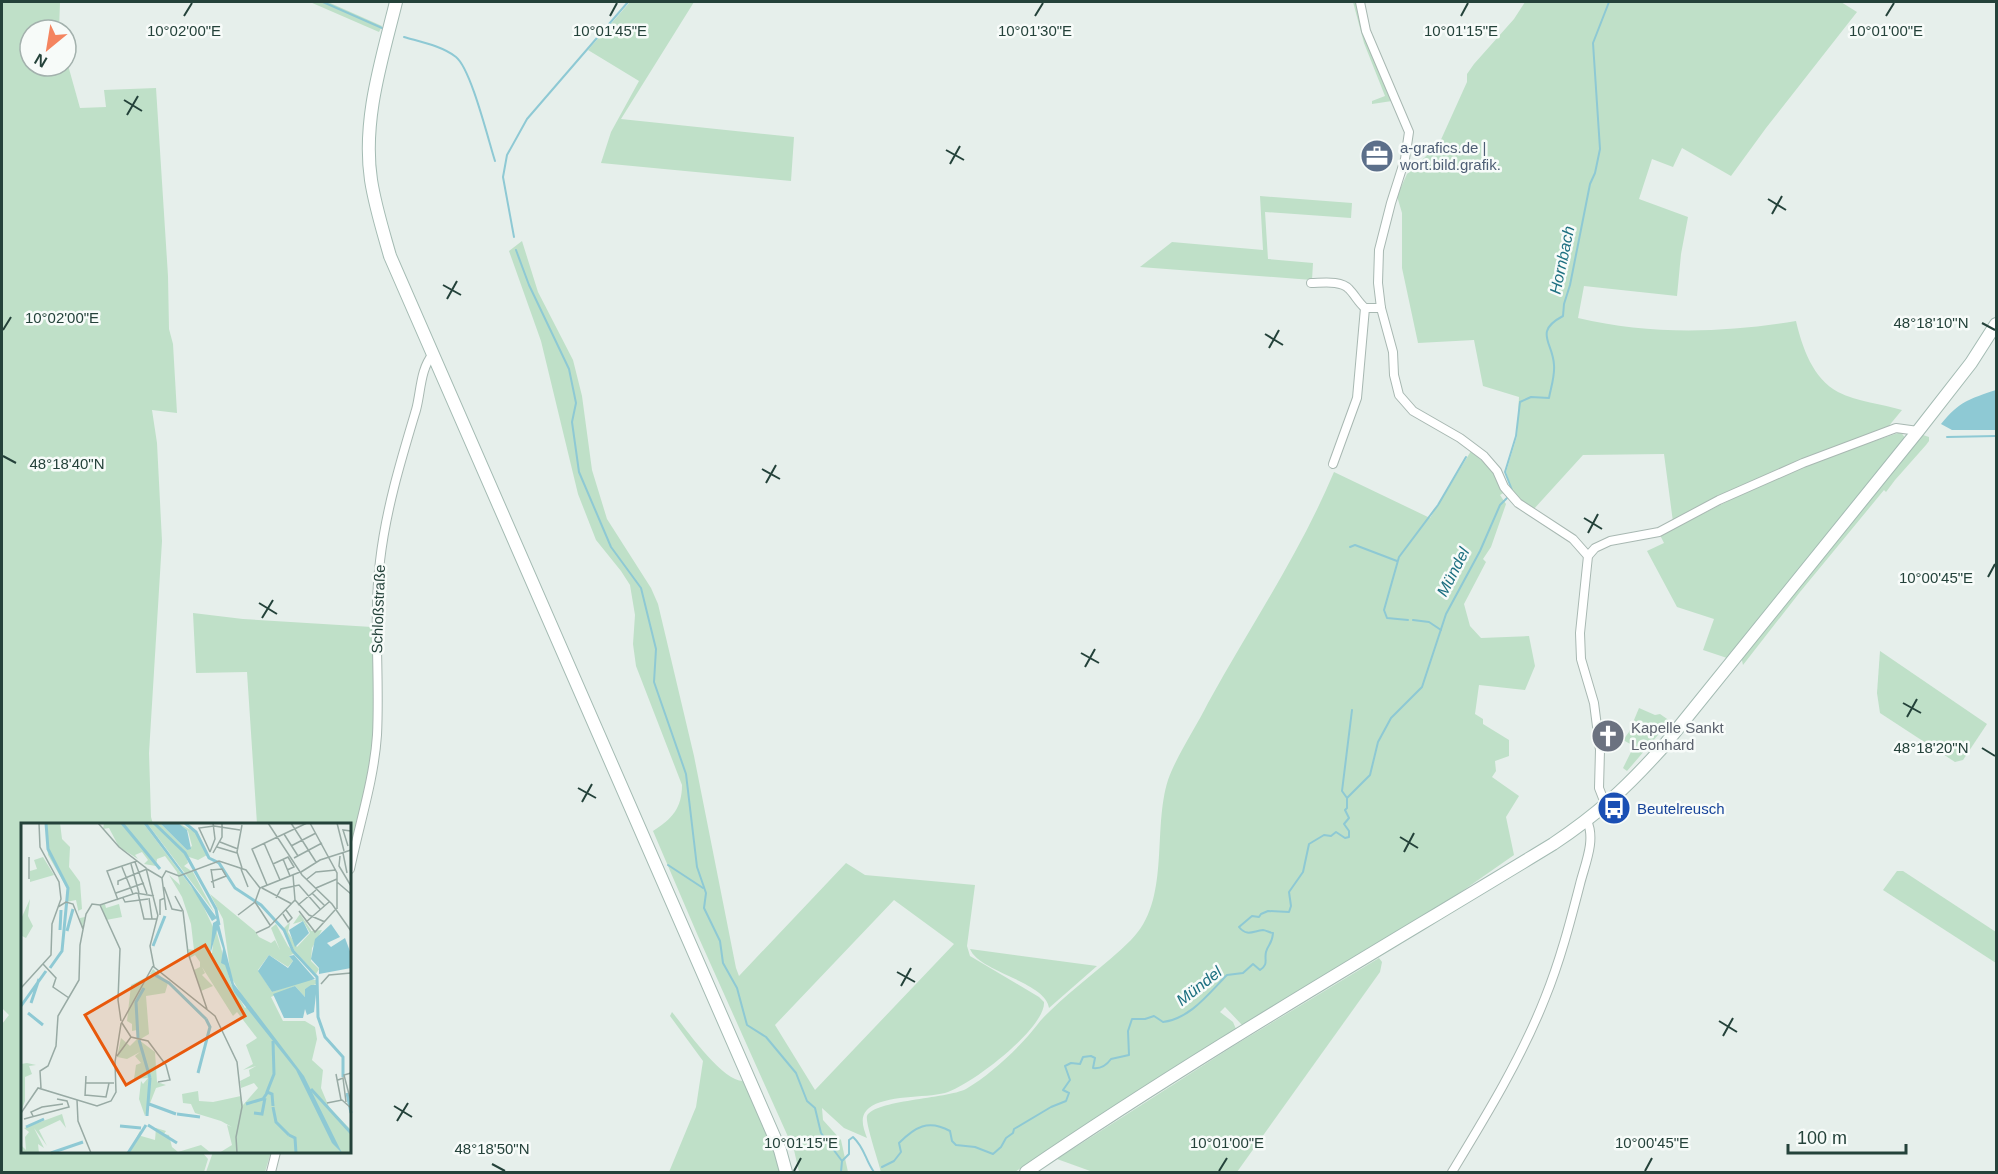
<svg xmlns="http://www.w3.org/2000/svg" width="1998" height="1174" font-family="Helvetica,sans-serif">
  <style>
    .green { fill: #bfe0c8; fill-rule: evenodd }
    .water { fill: #8ec9d4 }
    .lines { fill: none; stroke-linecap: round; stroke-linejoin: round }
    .stream { stroke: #8ec9d4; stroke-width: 2 }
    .street-casing { stroke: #a8b8b2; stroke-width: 10 }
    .secondary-casing { stroke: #a4bbb3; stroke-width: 14 }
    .street { stroke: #fff; stroke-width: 8 }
    .secondary { stroke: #fff; stroke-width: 12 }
    .ticks { fill: none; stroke: #24423a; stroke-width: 2 }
    .labels { text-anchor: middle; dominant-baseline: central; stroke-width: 5; stroke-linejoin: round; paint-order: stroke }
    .service-label { font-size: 15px; fill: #4e5e75; stroke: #f7fbf9; text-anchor: start }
    .street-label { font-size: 15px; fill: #24423a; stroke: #f7fbf9 }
    .worship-label { font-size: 15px; fill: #5b616d; stroke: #f7fbf9; text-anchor: start }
    .transit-label { font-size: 15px; fill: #164399; stroke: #f7fbf9; text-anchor: start }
    .water-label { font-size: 16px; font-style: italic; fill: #1c6f80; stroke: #f7fbf9 }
    .inset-river { fill: none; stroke: #8ec9d4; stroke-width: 3 }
    .inset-road { fill: none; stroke: #98aaa4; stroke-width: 1.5 }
    .view { fill: #e8590c; fill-opacity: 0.15; stroke: #e8590c; stroke-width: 3 }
    .inset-edge { fill: none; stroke: #24423a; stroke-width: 3 }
    .ticks-label { font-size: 15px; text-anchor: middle; fill: #24423a; stroke: #f7fbf9; stroke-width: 5; stroke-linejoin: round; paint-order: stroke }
  </style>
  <rect width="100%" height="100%" fill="#e6efeb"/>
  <!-- green -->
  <g class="green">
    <polygon points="2,2 60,2 59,30 30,30 30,66 66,66 66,58 80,108 106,107 104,90 156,88 168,276 169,329 173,344 177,413 152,410 157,443 162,541 149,753 151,817 153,824 22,824 22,1152 202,1152 208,1159 204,1172 2,1172 2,1024 9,1015 2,1008"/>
    <polygon points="310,2 328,2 382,26 379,32"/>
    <polygon points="630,2 694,2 621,119 794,137 791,181 601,163 611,132 639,81 588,50"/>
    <polygon points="1353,2 1358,2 1371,53 1392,101 1372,104 1372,101 1385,96 1364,43"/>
    <path d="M1525,2h316l16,10 -91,116 -35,48 -49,-28 -9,19 -21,-8 -13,40 49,18 -7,37 -4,42 -93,-10 -6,32c71,17 146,15 218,3 6,26 17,58 42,71 20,10 44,12 64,18l-14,17 -215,95 -9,-68 -81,1 -50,55 -20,-16 -7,-22 11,-36 2,-39 -36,-11 -9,-46 -56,3 -16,-75v-55l-5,-17 10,-22 32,-30 28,-62v-8l7,-10 40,-45z"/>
    <polygon points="1260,196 1352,203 1351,218 1265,212 1268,259 1313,263 1312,280 1140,267 1172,242 1263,250"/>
    <path d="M522,241l16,51 35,68 9,36 10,74 15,49 44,69 7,16 36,152 42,212 3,8 107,-113 19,12 110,10 -8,61 3,10 69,41 5,5c2,26 -74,84 -99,91 -20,5 -60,2 -76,15 -10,8 -6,19 -2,30l-23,-10 -22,-20 1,12 18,20 7,32h-49l-5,-22 -96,-214 -45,-105c19,-12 29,-23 29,-46l-46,-119 -3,-22 2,-29 -5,-30 -9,-14 -25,-31 -18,-46 -37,-153 -32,-90zM894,900l60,44 -139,146 -40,-65z"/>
    <polygon points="1901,432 1905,438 1727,658 1703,650 1714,619 1677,607 1647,551 1664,543 1660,535 1762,484 1824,458"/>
    <polygon points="1923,435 1929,437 1929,441 1926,445 1895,480 1886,492 1884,490 1800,592 1743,665 1741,656 1916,441"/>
    <path d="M1471,451l20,18 14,23 -5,3 6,9 -15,43 -8,12 3,3 -22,42 6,22 11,12 48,-2 6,30 -10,24 -46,-5 -4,29 8,5v5l26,16v16l-14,5 1,10 -4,6 27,19 -13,21 8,38 -66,46 -206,124 -17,-18 -5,5 13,10 3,7 -71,44 -150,99h-134c-2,-9 -16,-50 -14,-56 7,-16 79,-17 99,-27 22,-13 45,-34 62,-53 7,-8 13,-17 21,-24 26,-26 56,-46 82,-72 40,-39 21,-110 37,-160 9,-25 28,-53 40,-77 42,-76 92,-150 126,-231l96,46z"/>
    <path d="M193,613l50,6 129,8c2,37 5,75 1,112 -4,39 -14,77 -23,114v-29h-93l-10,-152 -51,1z"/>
    <polygon points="1880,651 1987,724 1963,760 1955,762 1880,713 1877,693"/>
    <polygon points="1639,708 1655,715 1660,714 1670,721 1627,771 1623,768 1634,746 1623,740 1629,732"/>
    <polygon points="1897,871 1903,871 1996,932 1996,963 1883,890"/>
    <path d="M970,949l127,17 -48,42c-3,-26 -70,-36 -79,-59z"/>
    <polygon points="1379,958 1382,962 1380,972 1237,1172 1093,1172 1057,1159 1235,1045"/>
    <path d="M672,1012c14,17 50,69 71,69l32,67 6,24h-112l27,-65 7,-46 -33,-45z"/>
    <polygon points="213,1152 271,1152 265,1172 206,1172"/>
  </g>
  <!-- water -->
  <path class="water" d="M1996,390v40h-44l-11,-6c19,-23 28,-25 55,-34z"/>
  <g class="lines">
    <!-- stream -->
    <g class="stream">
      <polyline points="323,2 382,28"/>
      <path d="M404,37c17,5 38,9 52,20 15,12 32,82 39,104"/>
      <polyline points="514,237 503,177 507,155 527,119 628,2"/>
      <polyline points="516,250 529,285 569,369 576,403 572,422 579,472 611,547 641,588 656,649 654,682 686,774 697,867 706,893 704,908 720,941 723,963 737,988 747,1025 766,1037 796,1073 807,1101 815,1108 821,1133 842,1161"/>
      <polyline points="1947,437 1996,436"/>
      <path d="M1512,490l-7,-18 11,-36 4,-34 11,-5 18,1c2,-11 6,-22 5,-33 -1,-23 -21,-33 9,-49l1,-12 6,-19 20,-101 5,-11 5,-24 -7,-106 16,-41"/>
      <polyline points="1350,547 1355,545 1397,561"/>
      <polyline points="1408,620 1387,618 1384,610 1399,557 1438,505 1466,457"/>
      <polyline points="1413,620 1429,622 1441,630"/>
      <polyline points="1347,798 1370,775 1378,742 1391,718 1422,687 1446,614 1480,551 1500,505 1507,498"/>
      <polyline points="668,865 703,888"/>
      <path d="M882,1167l12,-6 7,-9 -2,-9c16,-16 29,-24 51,-12l2,10 4,4 19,2 18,7 8,-7 5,-9 7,-5 1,-4 37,-22 15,-6 3,-8 -6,-3 7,-10 -5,-14 6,-3 9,1 3,-7 8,-1 4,2 -2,10c8,1 13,-2 18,-9l18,-4 -1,-24 4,-12h13l9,-3 9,6c27,-3 46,-29 64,-47l16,-2 10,-9 7,6c9,-6 4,-10 6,-18 2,-8 6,-7 7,-19 -2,0 -8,-3 -10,-3 -10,1 -16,7 -24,-3l13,-11 7,1 2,-3 7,-3 21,1 2,-6 -2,-14 14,-20 6,-28 15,-9 7,1 5,-4 9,6 4,-1v-6l-5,-7 5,-6 -4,-8 2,-2v-10l-5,-7 10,-81"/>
      <path d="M841,1172l1,-11 7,-7v-14l4,-3c12,11 12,23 21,35"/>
    </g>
    <defs>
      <g id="street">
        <polyline points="1360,2 1366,31 1409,132 1405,159 1391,203 1379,250 1378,283 1381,308 1393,352 1394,375 1399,395 1413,411 1460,438 1484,456 1497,471 1504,487 1518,503 1573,539 1588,556"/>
        <path d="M1311,283c11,0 30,-3 38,6 6,6 9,13 16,19h16"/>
        <polyline points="1333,464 1357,398 1365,308"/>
        <polyline points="1606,806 1599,788 1600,750 1594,703 1581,659 1580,633 1588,556 1595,548 1610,541 1659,532 1719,500 1803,463 1896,428 1918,431"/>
        <path d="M350,869c9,-44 24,-89 27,-134 3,-58 -4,-116 3,-174 6,-52 21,-101 36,-151 5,-18 4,-41 17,-56"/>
        <polyline points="271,1172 276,1152"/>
        <path d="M1452,1172c34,-56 69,-113 93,-174 15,-37 25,-75 35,-114 5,-20 16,-44 7,-63"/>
      </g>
      <g id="secondary">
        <path d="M396,2c-14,57 -34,118 -25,178 4,26 12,51 19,76l390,894 6,22"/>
        <path d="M1026,1172c171,-117 350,-220 527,-328 45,-30 73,-56 109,-96l256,-317 53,-68 25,-39"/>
      </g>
    </defs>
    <!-- street casing -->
    <use href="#street" class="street-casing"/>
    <!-- secondary casing -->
    <use href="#secondary" class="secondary-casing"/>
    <!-- street -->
    <use href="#street" class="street"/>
    <!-- secondary -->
    <use href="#secondary" class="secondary"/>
  </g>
  <!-- ticks -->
  <path class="ticks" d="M184,16l8,-13M610,16l7,-13M1035,16l8,-13M1461,16l7,-13M1886,16l8,-13M124,100l18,11M127,115l11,-19M946,150l18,10M950,164l10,-18M1768,199l18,11M1772,214l10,-18M443,285l18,10M447,299l10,-18M1982,323l13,7M3,330l8,-13M1265,334l18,11M1269,348l10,-18M3,456l13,7M762,469l18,10M766,483l10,-18M1584,518l18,11M1588,533l10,-19M1988,577l7,-13M259,603l18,11M262,618l11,-18M1081,653l18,10M1085,667l10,-18M1903,703l18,10M1907,717l10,-18M1982,748l13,8M578,788l18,10M582,802l10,-18M1400,837l18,11M1404,852l10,-19M897,972l18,10M901,986l10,-18M1719,1021l18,11M1723,1036l10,-18M394,1106l18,11M397,1121l11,-18M492,1164l13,7M794,1171l7,-13M1219,1171l8,-13M1645,1171l7,-13"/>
  <!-- icons -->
  <defs>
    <symbol id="office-disc" viewBox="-11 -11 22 22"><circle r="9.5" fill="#5c6f8a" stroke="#f7fbf9"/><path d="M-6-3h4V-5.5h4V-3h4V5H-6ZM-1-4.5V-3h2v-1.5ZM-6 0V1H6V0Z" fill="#fff"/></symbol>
    <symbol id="church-disc" viewBox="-11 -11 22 22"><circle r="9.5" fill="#6b7280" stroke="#f7fbf9"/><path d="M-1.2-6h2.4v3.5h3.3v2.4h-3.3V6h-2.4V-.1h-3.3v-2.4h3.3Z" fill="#fff"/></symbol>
    <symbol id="bus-disc" viewBox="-11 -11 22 22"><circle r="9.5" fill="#1a4fb4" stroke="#f7fbf9"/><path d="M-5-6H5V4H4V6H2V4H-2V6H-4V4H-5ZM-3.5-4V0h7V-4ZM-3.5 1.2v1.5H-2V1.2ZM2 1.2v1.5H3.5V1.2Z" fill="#fff"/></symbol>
  </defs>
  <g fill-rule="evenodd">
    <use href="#office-disc" x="1358" y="137" width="38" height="38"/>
    <use href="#church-disc" x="1589" y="717" width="38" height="38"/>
    <use href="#bus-disc" x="1595" y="789" width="38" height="38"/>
  </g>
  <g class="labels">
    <!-- service labels -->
    <g class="service-label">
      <text x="1400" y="147">a-grafics.de |<tspan x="1400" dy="17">wort.bild.grafik.</tspan></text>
    </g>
    <!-- street labels -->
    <g class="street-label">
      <text transform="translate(378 609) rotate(-88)">Schloßstraße</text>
    </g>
    <!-- worship labels -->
    <g class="worship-label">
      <text x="1631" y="727">Kapelle Sankt<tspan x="1631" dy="17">Leonhard</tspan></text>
    </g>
    <!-- transit labels -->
    <g class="transit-label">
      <text x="1637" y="808">Beutelreusch</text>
    </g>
    <!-- water labels -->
    <g class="water-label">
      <text transform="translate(1562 260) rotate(-78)">Hornbach</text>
      <text transform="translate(1453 572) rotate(-63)">Mündel</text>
      <text transform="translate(1199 986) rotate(-38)">Mündel</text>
    </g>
  </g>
  <!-- overview -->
  <g transform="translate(21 823)">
    <rect width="330" height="330" fill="#e6efeb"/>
    <path d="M25,0h14l2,16 8,8 -1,20 11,15 2,27 -4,2 2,7 5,-1 -3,12 -6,-29 -10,2 1,-14 -19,-33zM83,0h39l56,74 15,32 -4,24h2l3,-27 16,58 14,24 3,-2 -17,-29 -8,-58 -13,-25 45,37 9,-4 -9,4 4,6 12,6 4,-3 5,10 -9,-22 5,-4 12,22 23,24 -18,-16 -4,2 4,5 -5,6 -19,-12 -11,15 14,22 34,-12h10v4l-11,5v8l-10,-11 -24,11 12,24h22l10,6 2,12 -5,21 11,10 -2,18 8,19 22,23v23h-132l13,-8 -5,-20 5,2 -11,-6 -26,-8 -4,-9 -8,-1 -1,-9 16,-3 1,10 14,1 28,-6 2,9 15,-17 -4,-5 -13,5 -1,-7 10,-5 -1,-6 7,-4 -13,4 10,-6 -7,-19 11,-7 -20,-26 -4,4 -31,-49 3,6 -3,2 11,11 -12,5 -7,-21 6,-3v-5l-5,-7 -5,3 -2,-9 6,1 -3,-26 -9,-27 -13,-22 11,10 -3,-13 -12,-16 -8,3 -1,7 -12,-2 4,-4 -6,-8 -7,3 3,4 -19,-12 -10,-19 -6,1zM126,0h13l27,27 5,-4 -4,-15 -10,-8 17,9 12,23 -9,5 -12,-4 2,7 -4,3 9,6 21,40zM22,34l11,18 -24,7v-11l7,-2 -3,-9zM9,76l-2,17 5,10 -7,12 -4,-2 -1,10v-27zM84,81l1,4 13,-4 3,13 -16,3 -5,-15zM279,91l11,16v1l11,-1 -10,18 -1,13 8,8 -3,5 -22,-24 -10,-22 6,-6 -2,10 9,15 13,-14 -7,-12 -10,3zM132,146l53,49 -38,-35 -3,10 -19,3 3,38 -10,6 16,12 2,30 9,3 -10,3 -11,28 -6,-17 2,-18 2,3 5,-6 -14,1 2,-14 5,-2 -6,-7 5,-4 -13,7 -10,-2 4,-19 9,8 8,-8 -1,-8 -5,1v-7l-5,-3 4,-36 20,-10 5,2 -6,-3zM6,240l9,2 -7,1 3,8 -7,3v24l-4,11v-48zM41,291l4,14 -6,-8 -21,10 8,16 -13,-18 10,20 -6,-4 1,9h-16l-2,-8 5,5 -1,-13 4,-5 -5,-4zM135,305l10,3 -2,3 5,1 3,12 6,5 23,-7 10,8h-83l12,-22 1,5 14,4z" fill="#bfe0c8"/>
    <path d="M122,0h4l70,95 -5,3 -21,-35zM139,0h18l9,7 4,19 -4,1zM197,97l16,64 70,92 38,77 -10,-10 -36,-73 -62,-78 -9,-27 -4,-2 2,-14 -6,-19 -7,25 3,-32zM282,98l6,12 -14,14 -6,-17zM310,101l9,13 -13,6 4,4 14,-9 6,16v14l-32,6v-6l-8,-9 4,-20zM248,132l19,13 5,-7 -4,-5 5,-1 21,24 -43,13 -14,-21zM290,162h6l-3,27 -7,3 -2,-6 -2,9h-19l-11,-24 22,-8 10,11v-8z" fill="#8ec9d4"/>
    <path class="inset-river" d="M25,0l2,26 20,39 -6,63 -12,17M101,0l38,46M133,0l31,30 31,56 3,16M164,0l11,9 13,26 10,5 16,25 26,17 23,25 9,21 24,26 1,40 7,20 18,20v20M39,107l1,-20M46,108l6,-22M132,123l12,-30M134,152l14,8 37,36M10,180l8,-24M0,183l25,-35M7,190l15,12M117,215l-2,-36 8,-14M118,217l11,38M177,250l12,-46 -4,-8M290,266l40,44M326,270l4,20M128,281l27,10M225,281l17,-5 4,-6M252,283l-1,-12 -5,-2 7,-18 -1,-33M252,284l3,15 13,13M233,290l8,1 3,-16M156,291l23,3M126,293l3,-38M127,302l29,18M99,303l21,2M5,304l18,-8M268,312l6,3 1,15M30,330l32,-11M107,330l18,-28"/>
    <path class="inset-road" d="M77,0l21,24 27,21 12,48M247,0l34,52 30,29 19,27M270,0l25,39M289,0l27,50v36M316,0l7,28M193,3l26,4M263,11l14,22M199,19l18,7M243,20l16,37M270,23l25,-13M327,23l-5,-16 8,1M196,24l20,6M189,29l-11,-24 15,-2M189,29l5,-13 -2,-16M192,30l9,-16v-14M322,30l4,20M319,33l-1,10 12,20M8,34v22M273,35l28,-15M262,36l7,17M114,39l12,32M110,41l8,29M252,41l15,-7 6,10 -7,3M101,44l11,27M221,45l-5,-16 5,-27M126,46l15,9 4,-7 13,5 40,-15 27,9 14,18 40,-16M190,46l3,19M220,46l7,18M190,47l11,-1 4,7 -15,6M280,49l19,-12 31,-10M141,55l4,32M286,56l9,-7 20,-2M316,59l14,12M97,62v-4l29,-12M246,62l-15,-36 55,-26M143,64l8,22 10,2M241,65l30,16M295,65l21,-9M95,70l28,-10M117,70l6,26h13M291,70l13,13M154,73l8,15 5,42 19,56M102,75l2,4 23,-3M128,75l3,21M255,75l5,-9 18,-4 21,24M97,77l-11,-29 30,-10M274,77l14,15 16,7M234,79l15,23M79,82l20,44 -2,51 3,21M79,82l36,-12 18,3M277,82l18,-15M37,84l8,-5 7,2 10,25M278,88l16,21 20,-22M262,91l5,8 4,-4 -6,-8M137,92l-8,31 4,21 61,49 22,46 5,45 -6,30 1,16M139,92v-15l5,-2M217,92l17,-13 5,-14M285,99l23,-20M235,110l13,-6 26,-27 -2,-25M22,141l13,14 -3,9 16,11M300,161l8,-9 22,-2M0,165l30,-33 1,-31 9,-25 -2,-17 -19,-35 -1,-24M101,200l9,14 17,4 18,24 4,15 -12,2M96,233l14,-19M330,250l-7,2 7,27M315,251l5,26M317,257l5,-2 3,24M64,260h29M20,265l-1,-17 8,-5 8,-20 2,-30 21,-36 1,-35 6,-31 6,-10 8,1M64,272l21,2 3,-14M64,273l1,-20M56,277l1,21 13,32M306,280l15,-3 9,8M0,290l17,-25 59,18 14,-5 5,-9 -1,-30 6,-38 32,-58M12,293l-2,-4 11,-5 21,-3M3,296l45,-12 -2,-6 -10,-2"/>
    <path class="view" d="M184,122l40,71 -119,69 -41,-70z"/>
    <rect width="330" height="330" class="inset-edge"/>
  </g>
  <g class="ticks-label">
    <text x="184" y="36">10°02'00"E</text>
    <text x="610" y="36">10°01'45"E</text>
    <text x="1035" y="36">10°01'30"E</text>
    <text x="1461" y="36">10°01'15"E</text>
    <text x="1886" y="36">10°01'00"E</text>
    <text x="62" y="323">10°02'00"E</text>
    <text x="1931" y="328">48°18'10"N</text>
    <text x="67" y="469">48°18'40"N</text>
    <text x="1936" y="583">10°00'45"E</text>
    <text x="1931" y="753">48°18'20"N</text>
    <text x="801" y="1148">10°01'15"E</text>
    <text x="1227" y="1148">10°01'00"E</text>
    <text x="1652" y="1148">10°00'45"E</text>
    <text x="492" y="1154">48°18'50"N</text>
  </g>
  <!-- border -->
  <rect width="1998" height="1174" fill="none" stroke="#24423a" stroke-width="6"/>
  <!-- north arrow -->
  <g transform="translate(48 48) rotate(210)"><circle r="28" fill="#f7fbf9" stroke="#a3b1ad" stroke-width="1.5"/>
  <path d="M0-4.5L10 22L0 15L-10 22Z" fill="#f4845f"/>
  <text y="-9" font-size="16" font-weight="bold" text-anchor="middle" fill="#24423a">N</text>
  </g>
  <!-- scale -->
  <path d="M1788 1144v9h118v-9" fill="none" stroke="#24423a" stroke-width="3"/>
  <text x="1797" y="1144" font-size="18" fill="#24423a" stroke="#f7fbf9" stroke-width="4.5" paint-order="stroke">100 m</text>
</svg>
